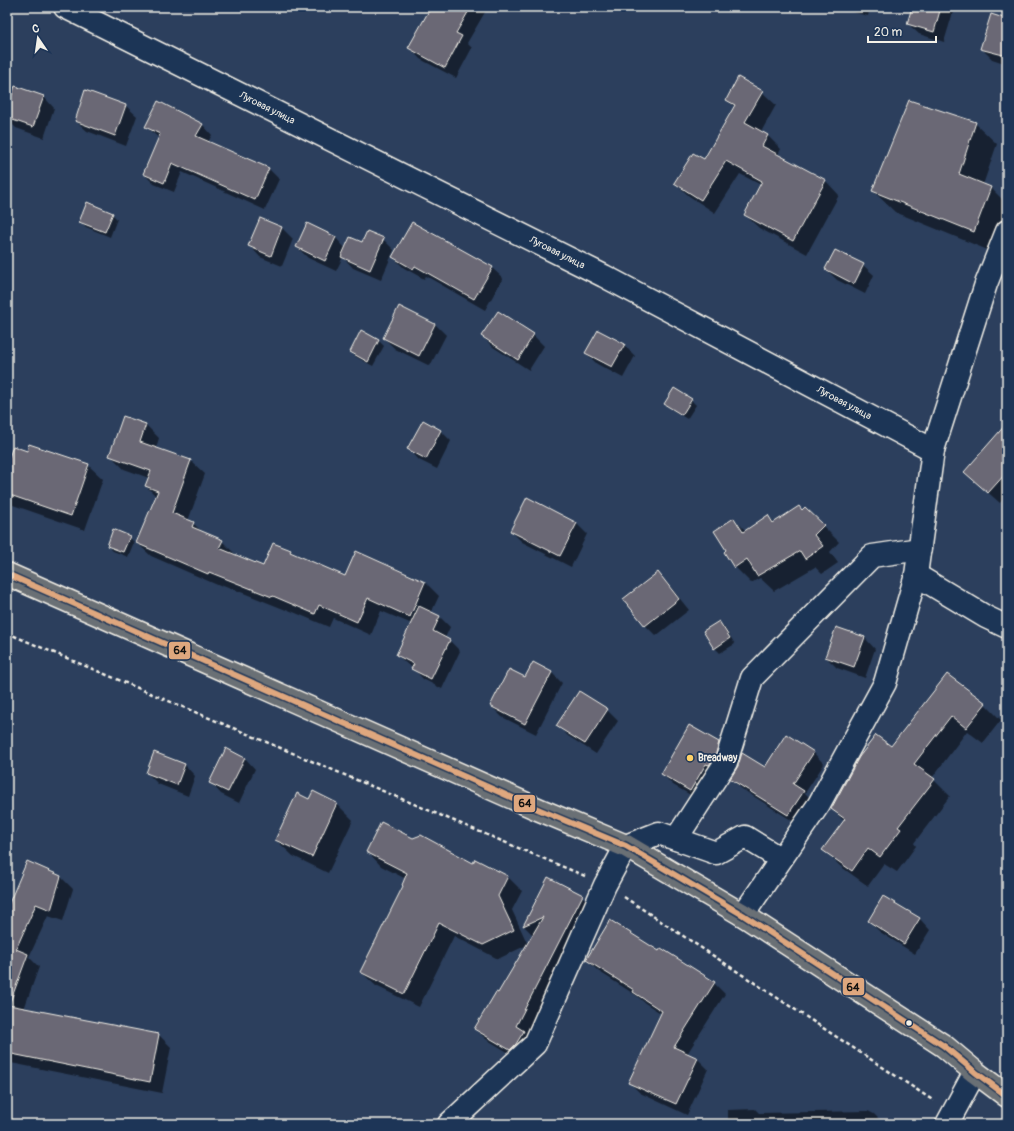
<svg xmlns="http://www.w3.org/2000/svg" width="1014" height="1131" font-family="Pangolin,sans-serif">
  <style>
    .shadow { fill: #0007 }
    .building { fill: #6a6775; stroke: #f4f1e8 }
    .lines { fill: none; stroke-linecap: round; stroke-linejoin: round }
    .minor-casing { stroke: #f4f1e8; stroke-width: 25 }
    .major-casing { stroke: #f4f1e8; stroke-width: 25 }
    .path { stroke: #f4f1e8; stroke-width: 2.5; stroke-dasharray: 4 3; stroke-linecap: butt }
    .minor { stroke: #1d3557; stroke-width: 22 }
    .major { stroke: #6b6f75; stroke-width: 22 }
    .bus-1-casing { stroke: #1d3557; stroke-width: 9 }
    .bus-1 { stroke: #dfa77e; stroke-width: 6 }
    .poi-dot { fill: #ffd166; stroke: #1d3557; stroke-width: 1.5 }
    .bus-dot { fill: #f4f1e8; stroke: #1d3557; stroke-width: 1.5 }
    .labels { text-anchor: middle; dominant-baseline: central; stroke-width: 3.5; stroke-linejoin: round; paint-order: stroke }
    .street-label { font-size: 10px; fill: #f4f1e8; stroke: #1d3557 }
    .poi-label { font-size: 10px; font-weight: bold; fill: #f4f1e8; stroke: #1d3557; text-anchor: start }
    .line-badge { stroke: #1d3557; stroke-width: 1.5 }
    .pale-badge-label { font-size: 11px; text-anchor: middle; font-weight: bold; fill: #111 }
  </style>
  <rect width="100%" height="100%" fill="#2c3f5d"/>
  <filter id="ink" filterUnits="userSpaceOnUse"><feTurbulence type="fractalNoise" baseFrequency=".025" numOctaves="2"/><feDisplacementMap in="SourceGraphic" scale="8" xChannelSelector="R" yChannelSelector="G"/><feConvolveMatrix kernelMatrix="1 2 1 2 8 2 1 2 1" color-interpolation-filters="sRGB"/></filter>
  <g filter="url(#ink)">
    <!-- shadow -->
    <g class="shadow">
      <polygon points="435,7 488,7 467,43 472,48 456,78 420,59 410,48"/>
      <polygon points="840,7 870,7 868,16 842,9"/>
      <polygon points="913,7 952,7 954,9 944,42 919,34 908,24"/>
      <polygon points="1007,20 1007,64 992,59 981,48"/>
      <polygon points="16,87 44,97 54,108 44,138 16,128 7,119 7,112"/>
      <polygon points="762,92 776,105 761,132 768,136 781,149 778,155 826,181 839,195 807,254 759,228 745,215 761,185 740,174 715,213 689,196 675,183 704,161 735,107 727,100"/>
      <polygon points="126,106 137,116 126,146 87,131 76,121"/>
      <polygon points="975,123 997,144 983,185 991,188 1007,204 1007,222 995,253 895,212 873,191"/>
      <polygon points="202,124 212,135 208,142 269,169 279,179 265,210 182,172 174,192 154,184 144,174 159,138 146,127"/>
      <polygon points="112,214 117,219 110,237 86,227 81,222"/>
      <polygon points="260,220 282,228 293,239 282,266 260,257 250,246"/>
      <polygon points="307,225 336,238 346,249 383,239 394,250 381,280 353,268 343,257 336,271 308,258 297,247"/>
      <polygon points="393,257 492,268 503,278 485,310 426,276 424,279 404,268"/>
      <polygon points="863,265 874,275 865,294 837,280 826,269"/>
      <polygon points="400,307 435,324 446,335 430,366 395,349 384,338"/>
      <polygon points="498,312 533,335 544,346 529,370 493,347 482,336"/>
      <polygon points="361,332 379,341 384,346 373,366 356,357 351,352"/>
      <polygon points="624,345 635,356 623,378 597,364 586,353"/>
      <polygon points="691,400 696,405 687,419 671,409 665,404"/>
      <polygon points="146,425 159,438 156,448 191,461 205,474 188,521 193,523 204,534 222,541 236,555 264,567 273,544 291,551 295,556 346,577 357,552 425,582 439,596 431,613 439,616 450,627 445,638 449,640 460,651 442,689 423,679 413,668 408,665 397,655 412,624 381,611 371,635 333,618 329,627 286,609 286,610 223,585 222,587 151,556 137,543 157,497 146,486 149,478 124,469 110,455"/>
      <polygon points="1007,426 1007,495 1000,503 976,482"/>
      <polygon points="441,431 451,441 437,469 419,460 409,449"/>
      <polygon points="27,452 88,465 103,479 85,530 7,503 7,466"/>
      <polygon points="805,508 839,542 830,552 838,563 822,574 815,567 774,591 760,578 751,583 735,567 728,550 734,519 746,531 768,516 775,523 802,511"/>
      <polygon points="576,523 587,534 571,567 522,542 511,531"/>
      <polygon points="129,537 134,542 128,557 113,551 108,546"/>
      <polygon points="657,573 668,584 689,610 656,636 645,625"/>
      <polygon points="719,622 724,627 735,644 720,653 715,648"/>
      <polygon points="865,638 875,649 865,678 837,668 826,657"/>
      <polygon points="551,672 562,683 536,734 502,717 491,706"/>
      <polygon points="947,675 985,704 1001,720 983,743 967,731 932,778 950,796 914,843 916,846 897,872 884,864 868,886 840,866 824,850 844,821 832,809 891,748"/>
      <polygon points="607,710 618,721 596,754 568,736 557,725"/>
      <polygon points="786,735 814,753 824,764 805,793 814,802 799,825 742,789 731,779 765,768"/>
      <polygon points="718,743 729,754 701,801 673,785 662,774"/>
      <polygon points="155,753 185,765 195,776 188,796 158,784 147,773"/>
      <polygon points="245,758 255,769 239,803 221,794 211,783"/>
      <polygon points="310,800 337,804 353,820 328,873 293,856 276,840"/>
      <polygon points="412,840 474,864 476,860 508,877 522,891 512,910 528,945 533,935 524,926 548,878 582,896 593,907 521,1060 486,1039 475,1029 498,994 527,945 498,959 454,936 419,1007 376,986 361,972 404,886 406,879 381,866 367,851"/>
      <polygon points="28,862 61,877 73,889 63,921 48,916 29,957 39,967 24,1009 159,1035 171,1047 162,1093 11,1063 7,1060 7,910"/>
      <polygon points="884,897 920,919 930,930 915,954 880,932 869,921"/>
      <polygon points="659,952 714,983 725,994 687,1054 697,1058 708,1069 687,1115 640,1093 630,1083 662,1014 645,1003 637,996 598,971 587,960"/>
      <polygon points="755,1109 759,1113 868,1111 874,1114 884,1124 728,1124 728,1110"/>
    </g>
    <!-- building -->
    <g class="building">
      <polygon points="431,7 471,7 456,33 462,36 445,68 408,48"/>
      <polygon points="912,7 941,7 934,32 907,24"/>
      <polygon points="991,14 1007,19 1007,56 980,49"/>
      <polygon points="738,77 763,91 745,122 768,135 762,146 826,180 793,241 744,215 762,181 726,161 701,200 674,183 693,153 704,159 735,105 726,100"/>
      <polygon points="15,86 44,96 33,127 7,118 7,109"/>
      <polygon points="85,90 126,105 115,136 75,121"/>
      <polygon points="909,100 976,122 959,174 991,187 974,232 872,191"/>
      <polygon points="158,101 203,124 196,136 269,168 255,200 172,163 164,183 143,174 160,134 145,127"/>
      <polygon points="87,202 113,213 105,232 79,222"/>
      <polygon points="260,218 282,227 271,256 248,246"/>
      <polygon points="412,222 493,267 474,299 415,266 413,269 392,257"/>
      <polygon points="307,223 336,237 325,261 296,247"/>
      <polygon points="367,231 384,238 370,270 341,257 350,237 362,242"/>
      <polygon points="835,250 864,264 854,284 825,269"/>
      <polygon points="399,306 435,324 419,356 383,338"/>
      <polygon points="498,311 534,334 518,360 481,336"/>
      <polygon points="361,330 379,340 368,362 350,352"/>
      <polygon points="598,330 625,344 612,367 585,353"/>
      <polygon points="674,388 692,399 682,415 664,404"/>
      <polygon points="123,416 146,424 140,442 191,460 172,513 194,522 192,527 223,540 219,548 263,566 273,543 291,550 290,552 345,576 356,551 425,582 410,617 368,598 357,622 319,605 315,614 273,596 272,597 209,572 208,574 136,543 158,491 145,486 151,471 109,456"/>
      <polygon points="423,420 441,430 426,459 407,449"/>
      <polygon points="1007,423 1007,472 988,493 964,472"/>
      <polygon points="29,444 89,464 71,516 7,494 7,463 13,446 27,451"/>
      <polygon points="527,497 577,523 560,556 510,531"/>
      <polygon points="799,506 802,510 805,507 824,525 814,535 823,546 805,559 800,551 757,576 747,559 734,568 724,552 726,550 714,531 734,518 743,532 768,515 773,523"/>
      <polygon points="113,529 130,536 123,552 107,546"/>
      <polygon points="658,572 679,599 645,626 623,599"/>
      <polygon points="419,606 440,616 433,631 450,640 431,679 411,669 414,664 396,655"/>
      <polygon points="719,621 730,638 714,649 703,631"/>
      <polygon points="836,627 865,637 854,667 825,657"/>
      <polygon points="533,662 552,672 525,724 490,706 509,669 525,677"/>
      <polygon points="947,674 986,703 966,728 951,716 914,764 935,779 898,827 901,829 880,857 868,848 852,871 822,850 845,819 831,809 859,757 876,735 891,746"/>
      <polygon points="579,691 608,709 585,744 556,726"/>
      <polygon points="689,725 719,742 715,757 709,765 706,764 690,791 661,774"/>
      <polygon points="786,734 814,752 793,784 804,791 788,815 730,779 738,766 742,753 765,767"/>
      <polygon points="226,748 245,758 228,792 209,783"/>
      <polygon points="154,752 185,764 177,785 146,773"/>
      <polygon points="313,791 337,803 312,857 275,840 297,793 309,799"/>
      <polygon points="381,822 413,838 421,835 473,863 475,859 508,876 498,896 514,930 483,945 439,923 404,994 360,972 403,886 402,885 407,873 366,852"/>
      <polygon points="27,861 61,876 51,910 36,904 16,949 28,954 9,1005 159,1034 150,1082 7,1053 7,908"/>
      <polygon points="548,877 583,895 516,1026 524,1031 516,1044 510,1050 474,1029 496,992 498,993 543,917 523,926"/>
      <polygon points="883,896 920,918 904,944 868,921"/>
      <polygon points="610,920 659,951 661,948 715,982 674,1047 698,1058 676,1104 628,1083 662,1011 633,992 634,990 586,960"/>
    </g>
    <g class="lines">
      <defs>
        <g id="minor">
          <path id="s1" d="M65,7l539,269 329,174"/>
          <polyline points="916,575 986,617 1007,627"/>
          <polyline points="676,839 726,762 752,678 872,556 920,549"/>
          <polyline points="743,915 819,804 885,683 916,575 933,450 986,284 1007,231"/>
          <polyline points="449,1124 535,1044 605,885 626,846 659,833 716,853 745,837 781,859"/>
          <polyline points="947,1124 975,1072"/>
        </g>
        <polyline id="major" points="7,574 540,810 626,846 743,915 944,1046 975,1072 1007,1096"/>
      </defs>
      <!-- minor casing -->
      <use href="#minor" class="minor-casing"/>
      <!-- major casing -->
      <use href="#major" class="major-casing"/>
      <!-- path -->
      <g class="path">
        <polyline points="7,633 585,876"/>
        <polyline points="624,897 934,1101"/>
      </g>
      <!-- minor -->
      <use href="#minor" class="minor"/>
      <!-- major -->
      <use href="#major" class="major"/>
      <defs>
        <polyline id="bus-1" points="7,574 540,810 626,846 743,915 944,1046 975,1072 1007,1096"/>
      </defs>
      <!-- bus-1 casing -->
      <use href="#bus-1" class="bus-1-casing"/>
      <!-- bus-1 -->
      <use href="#bus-1" class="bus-1"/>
    </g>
  </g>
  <!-- markers -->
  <circle class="poi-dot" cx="690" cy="758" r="4"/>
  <circle class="bus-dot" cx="909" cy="1023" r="3.5"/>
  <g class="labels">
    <!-- street labels -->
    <g class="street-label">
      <text stroke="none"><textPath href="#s1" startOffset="226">Луговая улица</textPath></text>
      <text stroke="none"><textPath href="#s1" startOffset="550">Луговая улица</textPath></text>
      <text stroke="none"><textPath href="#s1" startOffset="874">Луговая улица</textPath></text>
    </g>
    <!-- poi labels -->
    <g class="poi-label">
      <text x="698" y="758">Breadway</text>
    </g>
  </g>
  <g class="line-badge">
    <rect x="168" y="641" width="23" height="19" rx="4" fill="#dfa77e"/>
    <rect x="513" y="794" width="23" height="19" rx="4" fill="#dfa77e"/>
    <rect x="842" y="977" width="23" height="19" rx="4" fill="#dfa77e"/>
  </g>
  <g class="pale-badge-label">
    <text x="180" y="654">64</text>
    <text x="525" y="807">64</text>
    <text x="853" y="991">64</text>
  </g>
  <!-- margin -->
  <rect width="1014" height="1131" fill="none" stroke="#1d3557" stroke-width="24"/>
  <rect x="12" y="12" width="990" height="1107" fill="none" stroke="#f4f1e8" stroke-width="1.5" filter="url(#ink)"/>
  <!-- north arrow -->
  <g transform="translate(38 38) rotate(347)" stroke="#1d3557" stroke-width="3" paint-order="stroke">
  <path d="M0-3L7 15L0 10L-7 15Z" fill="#f4f1e8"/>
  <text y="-6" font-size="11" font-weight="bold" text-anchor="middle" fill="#f4f1e8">С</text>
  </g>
  <!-- scale -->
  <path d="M868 36v6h68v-6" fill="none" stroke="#f4f1e8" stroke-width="2"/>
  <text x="874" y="36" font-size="12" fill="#f4f1e8" stroke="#1d3557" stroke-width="3" paint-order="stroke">20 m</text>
</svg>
